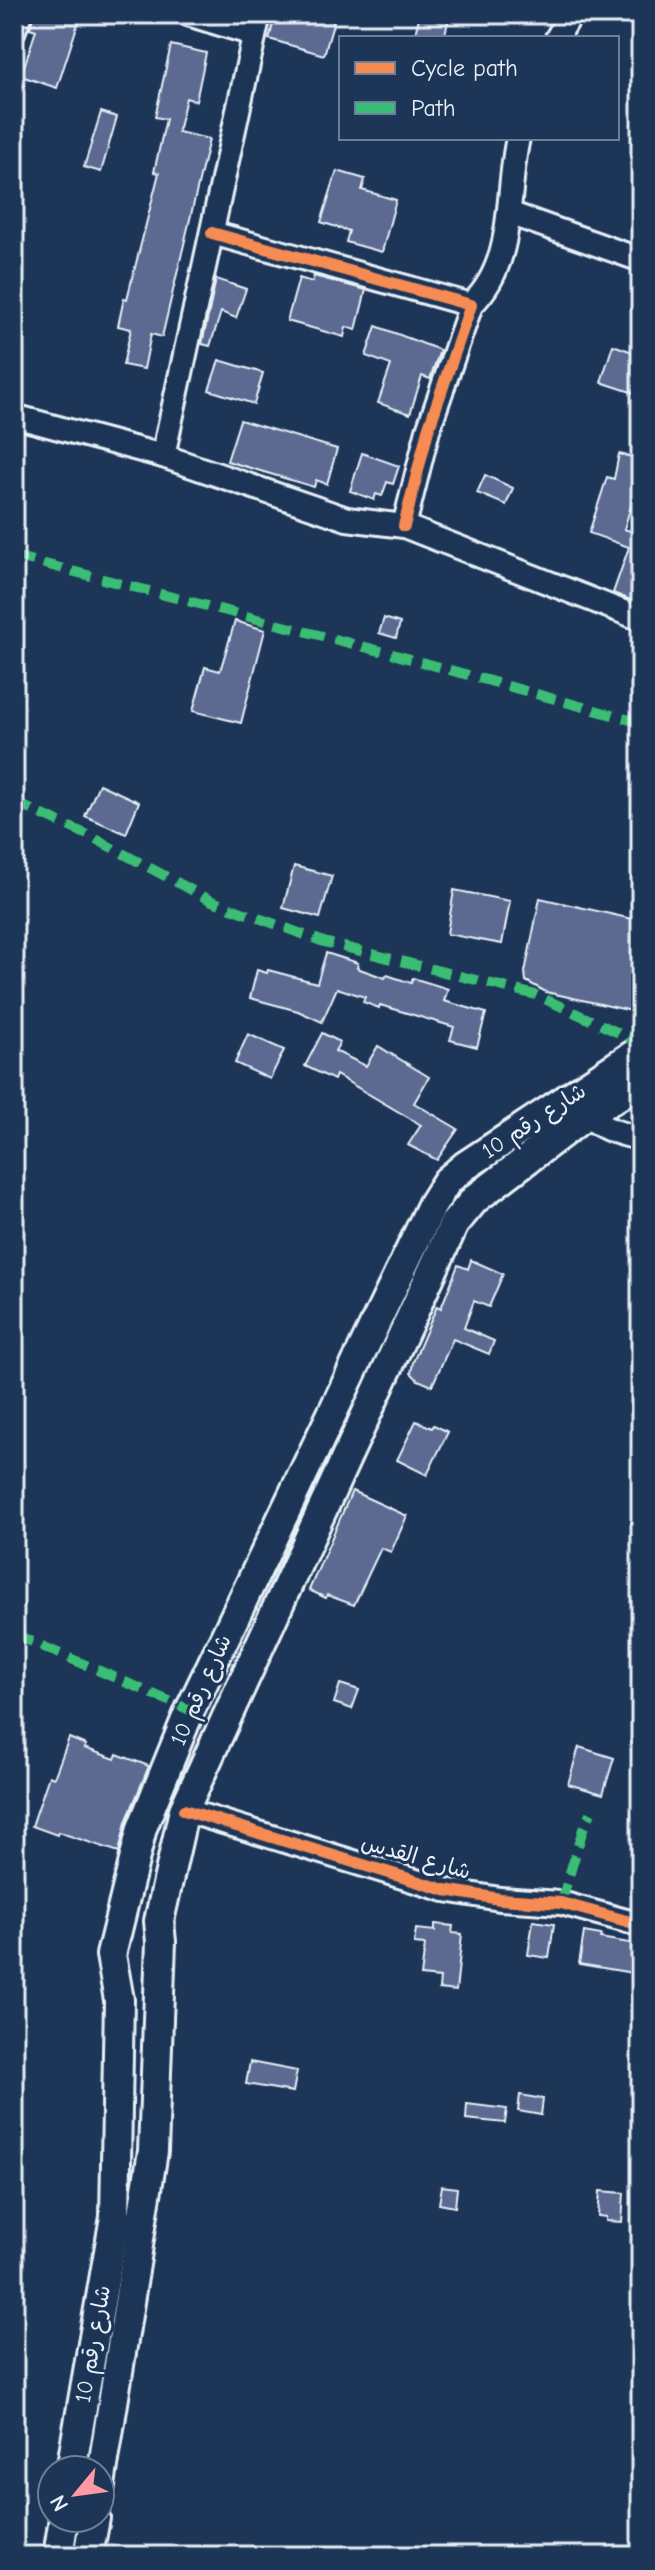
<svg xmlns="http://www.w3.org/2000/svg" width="655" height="2570" font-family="'Comic Neue','Playpen Sans Arabic',sans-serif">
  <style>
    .building { fill: #5b6991; stroke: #e8f1f8; stroke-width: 2 }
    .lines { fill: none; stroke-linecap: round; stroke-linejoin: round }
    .minor-casing { stroke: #e8f1f8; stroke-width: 28 }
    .major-casing { stroke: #e8f1f8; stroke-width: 34 }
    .minor { stroke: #1d3557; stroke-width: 22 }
    .major { stroke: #1d3557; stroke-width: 28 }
    .quiet { stroke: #3abd76; stroke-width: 10; stroke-dasharray: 20 10; stroke-linecap: butt }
    .cycleway-casing { stroke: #1d3557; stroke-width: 17 }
    .cycleway { stroke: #f68b52; stroke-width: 12 }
    .labels { text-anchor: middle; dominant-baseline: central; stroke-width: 6; stroke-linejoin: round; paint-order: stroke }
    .street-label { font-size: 22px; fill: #e8f1f8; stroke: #1d3557 }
  </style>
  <rect width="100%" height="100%" fill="#1d3557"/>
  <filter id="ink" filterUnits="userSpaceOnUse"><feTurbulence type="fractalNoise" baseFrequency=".0125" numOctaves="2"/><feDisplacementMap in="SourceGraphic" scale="16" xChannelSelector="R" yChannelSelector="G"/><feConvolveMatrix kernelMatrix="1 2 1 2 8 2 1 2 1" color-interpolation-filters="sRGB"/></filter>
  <g filter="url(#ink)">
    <!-- building -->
    <g class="building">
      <polygon points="34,14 81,14 57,88 21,76 36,30 30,28"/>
      <polygon points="276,14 336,14 324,55 269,39"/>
      <polygon points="420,14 450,14 444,38 415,34"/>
      <polygon points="171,45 206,53 196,101 186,98 178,132 209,139 162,337 151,334 144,369 123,365 131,329 118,326 124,298 127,299 159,173 154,172 166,119 155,117"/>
      <polygon points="101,112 117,117 101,172 84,167"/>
      <polygon points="337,171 365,179 362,190 396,200 382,252 346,242 349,231 321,222"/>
      <polygon points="314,276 366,290 356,330 346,327 344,337 287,321 299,278 312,282"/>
      <polygon points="216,279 246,289 236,318 221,312 210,346 202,344"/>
      <polygon points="376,326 440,350 430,379 422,376 410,414 378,403 391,365 366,356"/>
      <polygon points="613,345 641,355 641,371 634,393 601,382"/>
      <polygon points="219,360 263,373 254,404 209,390"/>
      <polygon points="240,420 337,449 327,484 316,480 314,487 227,461"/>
      <polygon points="362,453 399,466 393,484 387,482 382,496 376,494 374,500 350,491"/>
      <polygon points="619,454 641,459 637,486 624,529 634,532 639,519 641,520 641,604 613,593 629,547 589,533 607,477 614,479"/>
      <polygon points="485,475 513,488 506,505 477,493"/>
      <polygon points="384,618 400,623 396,638 379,633"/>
      <polygon points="235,621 265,630 241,723 193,711 205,667 220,671"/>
      <polygon points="99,784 139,802 126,834 85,816"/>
      <polygon points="294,866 332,876 320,918 283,908"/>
      <polygon points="454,890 510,901 502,944 447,934"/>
      <polygon points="540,898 641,921 641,1013 546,992 526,981 525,972"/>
      <polygon points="326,953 358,963 357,968 385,978 387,975 411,983 413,978 448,989 444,1001 486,1013 477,1047 450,1040 454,1027 380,1005 379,1008 363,1002 365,997 337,988 322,1022 298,1011 250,998 257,970 267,973 268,970 317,983"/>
      <polygon points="322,1033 340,1042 335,1051 366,1066 378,1046 429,1077 414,1103 458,1129 437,1160 408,1145 421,1125 336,1075 334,1080 305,1066"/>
      <polygon points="248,1034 284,1050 270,1079 235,1063"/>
      <polygon points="471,1260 503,1274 489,1307 474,1301 464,1328 494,1341 489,1354 453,1339 432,1386 418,1380 411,1373 413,1362 437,1306 441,1308 458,1265 468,1269"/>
      <polygon points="416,1421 432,1428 434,1425 448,1432 427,1475 397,1460"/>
      <polygon points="352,1491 407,1516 391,1552 381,1548 354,1605 327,1595 326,1598 309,1590"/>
      <polygon points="340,1684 359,1690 352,1709 334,1703"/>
      <polygon points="69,1738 86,1745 84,1748 115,1759 117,1754 149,1766 126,1822 119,1852 58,1832 57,1835 32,1826 49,1776 54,1778"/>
      <polygon points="579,1747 614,1758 603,1794 568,1784"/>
      <polygon points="533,1921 554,1924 549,1958 528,1955"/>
      <polygon points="435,1924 453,1926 452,1933 462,1934 456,1991 439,1989 440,1978 421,1976 425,1945 414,1944 416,1929 435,1931"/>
      <polygon points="584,1932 601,1935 600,1938 641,1945 639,1974 579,1964"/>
      <polygon points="250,2062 297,2071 293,2092 246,2084"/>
      <polygon points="520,2095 543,2099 541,2115 518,2111"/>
      <polygon points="467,2104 507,2109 505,2123 466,2119"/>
      <polygon points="442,2186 457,2188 455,2207 439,2204"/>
      <polygon points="600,2191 624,2193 622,2222 606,2221 606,2217 598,2216"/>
    </g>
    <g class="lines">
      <defs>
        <g id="minor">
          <polyline points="188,14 253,34"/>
          <polyline points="259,14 163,456 347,519 404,526 641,619"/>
          <polyline points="14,30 20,14"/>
          <polyline points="557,38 571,14"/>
          <polyline points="509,213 641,260"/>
          <polyline points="212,233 471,305 428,430 404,526"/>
          <path d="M471,305c46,-44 34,-109 47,-167"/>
          <polyline points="14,416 163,456"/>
          <path d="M587,1114c14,16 34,19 54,25"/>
          <polyline points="184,1810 445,1890 500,1899 561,1903 641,1925"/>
        </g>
        <g id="major">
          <polyline points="71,2470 115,2217 119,2000 111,1955 142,1828 190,1710 432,1205 447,1181 465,1166 641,1050"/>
          <polyline points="100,2485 153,2151 161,1942 159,1921 184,1810 454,1224 475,1199 587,1114 641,1082"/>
          <polyline points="58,2556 64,2518"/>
          <polyline points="88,2556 95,2518"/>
        </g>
      </defs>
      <!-- minor casing -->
      <use href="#minor" class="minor-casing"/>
      <!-- major casing -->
      <use href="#major" class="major-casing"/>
      <!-- minor -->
      <use href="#minor" class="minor"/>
      <!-- major -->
      <use href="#major" class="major"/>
      <!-- quiet -->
      <g class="quiet">
        <polyline points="14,556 396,655 641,723"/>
        <polyline points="14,802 90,836 212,901 324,942 536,995 641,1043"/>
        <polyline points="14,1634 190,1710"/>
        <polyline points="561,1903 583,1829 591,1813"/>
      </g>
      <defs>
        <g id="cycleway">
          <polyline points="212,233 471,305 428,430 404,526"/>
          <polyline points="184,1810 445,1890 500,1899 561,1903 641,1925"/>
        </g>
      </defs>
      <!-- cycleway casing -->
      <use href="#cycleway" class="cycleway-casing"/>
      <!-- cycleway -->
      <use href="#cycleway" class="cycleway"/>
    </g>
  </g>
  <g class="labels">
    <!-- street labels -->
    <g class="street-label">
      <text transform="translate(534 1121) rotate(-33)">شارع رقم 10</text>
      <text transform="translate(201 1690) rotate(-66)">شارع رقم 10</text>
      <text transform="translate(416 1857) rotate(16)">شارع القدس</text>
      <text transform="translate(93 2344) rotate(-80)">شارع رقم 10</text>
    </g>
  </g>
  <!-- margin -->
  <rect width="655" height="2570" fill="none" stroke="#1d3557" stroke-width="48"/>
  <rect x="24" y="24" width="607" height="2522" fill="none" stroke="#e8f1f8" stroke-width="3" filter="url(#ink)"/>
  <!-- legend -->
  <rect x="339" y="36" width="280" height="104" fill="#1d3557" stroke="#6e8097" stroke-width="2"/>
  <rect x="355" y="62" width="40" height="12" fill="#f68b52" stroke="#6e8097" stroke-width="2"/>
  <text x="411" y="76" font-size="24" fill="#e8f1f8">Cycle path</text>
  <rect x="355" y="102" width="40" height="12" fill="#3abd76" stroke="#6e8097" stroke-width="2"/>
  <text x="411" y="116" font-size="24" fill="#e8f1f8">Path</text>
  <!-- north arrow -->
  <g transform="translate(76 2494) rotate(241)"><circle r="38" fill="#1d3557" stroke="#6e8097" stroke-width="2"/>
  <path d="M0-6L14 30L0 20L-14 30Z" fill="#ff9aa2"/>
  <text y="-12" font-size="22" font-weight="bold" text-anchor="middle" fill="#e8f1f8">N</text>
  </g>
</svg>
